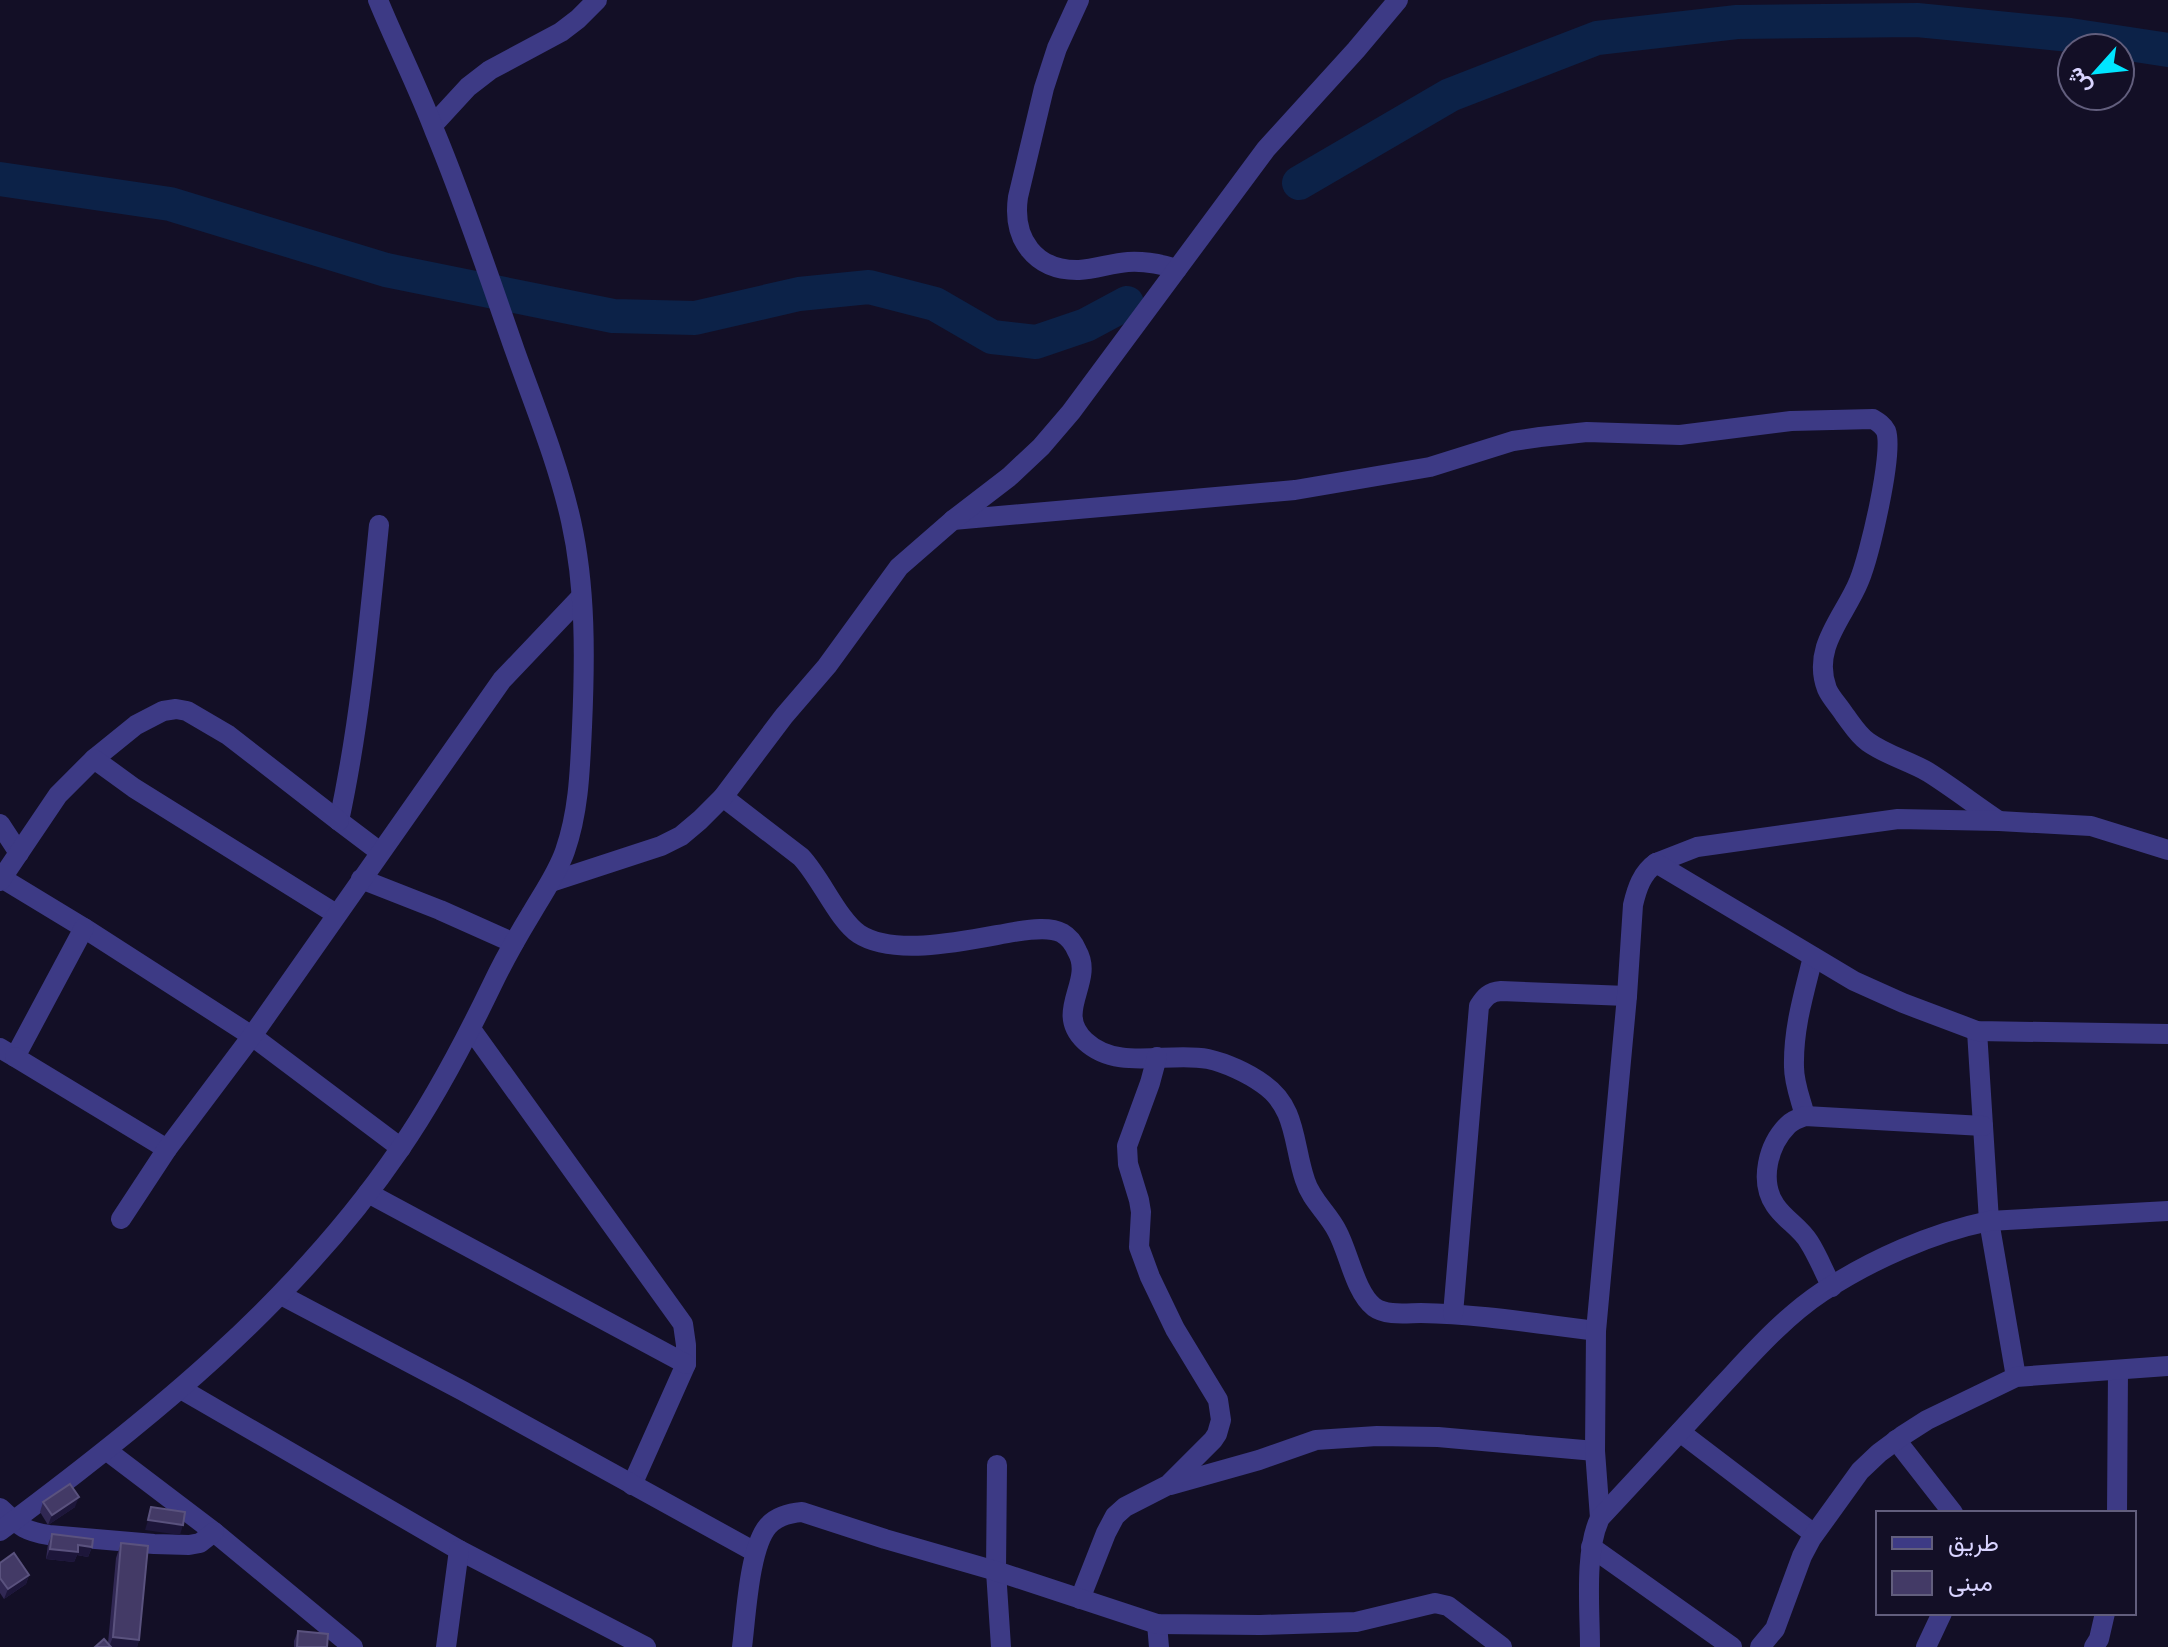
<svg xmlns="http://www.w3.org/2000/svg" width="2168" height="1647" font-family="'Varela Round',Vazirmatn,sans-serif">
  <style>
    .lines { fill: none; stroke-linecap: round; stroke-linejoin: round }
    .river { stroke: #0c2248; stroke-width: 34 }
    .minor { stroke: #3d3a85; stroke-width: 20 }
    .wall { fill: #312854 }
    .shaded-wall { fill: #1d163a }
    .building { fill: #433a66; stroke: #5a527e; stroke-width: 2 }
  </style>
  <rect width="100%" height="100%" fill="#130f26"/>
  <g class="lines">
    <!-- river -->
    <g class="river">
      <polyline points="0,179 170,204 386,270 613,316 695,318 799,294 869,287 935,304 992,337 1036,342 1086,325 1127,303"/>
      <polyline points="1299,183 1450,95 1597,38 1737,22 1917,20 2070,35 2168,50"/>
    </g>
    <!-- minor -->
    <g class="minor">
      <path d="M1079,0l-22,48 -13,40 -26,109c-6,42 17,74 61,73 17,-1 33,-7 49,-8 17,-1 33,2 49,7"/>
      <polyline points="433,125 468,87 490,70 561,32 578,19 597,0"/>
      <path d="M953,520l342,-30 135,-23 83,-26 27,-4 47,-5 93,3 111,-14 82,-2c5,3 10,6 13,12 8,22 -17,126 -27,150 -14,35 -48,66 -32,108 4,9 12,17 17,25 7,9 14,21 24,28 18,13 41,19 60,30 24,15 47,33 71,49"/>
      <path d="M379,525c-10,99 -19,198 -40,296l41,31"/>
      <polyline points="94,759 136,725 163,711 176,709 187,711 228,735 339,821"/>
      <path d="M723,797l78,60c20,21 37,63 58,77 37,24 114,5 155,-2 13,-2 35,-6 48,1 7,4 12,11 15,18 18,31 -24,60 8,90 33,31 83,10 123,18 18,4 40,14 55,25 34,23 30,61 42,96 6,20 23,33 32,51 12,22 18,61 37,76 12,9 33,6 47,6 59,1 117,11 175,18"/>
      <polyline points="0,824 19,853"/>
      <polyline points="1656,863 1697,847 1898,819 1999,821 2091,826 2168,850"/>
      <polyline points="0,877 84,928 252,1036 401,1148"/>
      <polyline points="361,879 440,910 514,943"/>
      <polyline points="0,881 58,795 94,759 134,788 336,914"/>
      <polyline points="551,882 661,846 681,836 700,820 723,797 784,716 827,666 899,567 953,520 1009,477 1041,447 1071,412 1266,149 1356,50 1398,0"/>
      <polyline points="471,1029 683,1324 686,1345 686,1364 632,1485"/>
      <polyline points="1977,1031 1989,1221 2016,1377"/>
      <polyline points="0,1048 15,1057 84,928"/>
      <polyline points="15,1057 167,1149"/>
      <path d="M1805,1116c-4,-16 -11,-32 -11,-49 -1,-38 10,-74 19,-110"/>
      <polyline points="368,1193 686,1364"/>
      <polyline points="121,1219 167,1149 252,1036 502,680 581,597"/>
      <path d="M1832,1287c-8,-15 -14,-31 -23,-45 -9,-15 -24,-22 -34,-37 -16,-24 -7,-60 13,-80 4,-4 11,-7 17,-9l178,10"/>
      <polyline points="281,1295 463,1391 755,1552"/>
      <path d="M1453,1314l26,-308c6,-9 10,-14 22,-15l126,5"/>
      <polyline points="181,1389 459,1550 646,1647"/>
      <polyline points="1680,1432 1814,1534"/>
      <polyline points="1896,1440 1953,1513"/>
      <polyline points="106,1450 214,1532 353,1647"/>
      <polyline points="997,1465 996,1571 1001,1647"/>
      <polyline points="1170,1485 1259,1460 1316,1440 1377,1436 1438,1437 1595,1451"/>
      <path d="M0,1508c19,17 23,23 49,27l105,9 35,1 11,-2 14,-11"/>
      <polyline points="2117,1513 2118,1370"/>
      <path d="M1600,1518l-5,-67 1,-120 31,-335 6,-91c4,-17 9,-32 23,-42l198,118 49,22 74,28 191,3"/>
      <path d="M0,1531c148,-110 295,-228 400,-382 36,-52 65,-108 92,-164 12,-25 25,-48 39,-71 12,-21 26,-40 34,-63 14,-40 15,-82 17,-124 3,-68 4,-139 -11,-206 -13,-58 -36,-114 -56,-170 -26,-74 -50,-147 -80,-219 -17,-45 -39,-88 -57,-132"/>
      <polyline points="1591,1547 1732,1647"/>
      <polyline points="1080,1599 1106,1533 1115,1516 1125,1507 1168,1485 1213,1440 1217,1434 1221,1420 1218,1400 1175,1329 1150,1277 1139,1247 1141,1212 1139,1200 1128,1164 1127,1146 1150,1083 1157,1057"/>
      <polyline points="1157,1624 1159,1647"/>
      <polyline points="446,1647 459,1550"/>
      <path d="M742,1647c4,-30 7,-99 26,-121 9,-10 21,-13 34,-14l83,27 111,32 161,53 103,1 96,-3 79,-19 13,3 54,41"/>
      <path d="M1590,1647c0,-37 -6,-96 10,-129 40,-43 80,-86 120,-130 32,-34 63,-70 102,-96 49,-32 109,-59 167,-71l179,-10"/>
      <polyline points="1760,1647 1775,1629 1802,1556 1811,1539 1860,1471 1879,1453 1902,1436 1927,1420 2016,1377 2168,1366"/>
      <polyline points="1926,1647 1942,1613"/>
      <polyline points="2094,1647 2099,1639 2105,1613"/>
    </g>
  </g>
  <!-- wall -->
  <g class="wall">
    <polygon points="43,1502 75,1507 48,1525 40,1512"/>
    <polygon points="52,1534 92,1547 88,1557 77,1555 74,1562 46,1559 48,1544"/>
    <polygon points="121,1543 139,1640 137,1647 95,1647 108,1643 116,1558"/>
    <polygon points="0,1563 29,1575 26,1584 4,1599 0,1593"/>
    <polygon points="298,1631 327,1647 294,1647 294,1641"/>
  </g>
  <!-- shaded-wall -->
  <g class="shaded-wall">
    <polygon points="79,1497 75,1507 48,1525 52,1515"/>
    <polygon points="148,1520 183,1525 180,1535 145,1530"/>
    <polygon points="78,1545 92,1547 88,1557 77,1555 74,1562 46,1559 50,1549"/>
    <polygon points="29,1575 26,1584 4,1599 8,1589"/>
    <polygon points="113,1637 139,1640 137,1647 109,1647"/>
  </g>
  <!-- building -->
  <g class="building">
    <polygon points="70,1484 79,1497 52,1515 43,1502"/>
    <polygon points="151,1507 185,1512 183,1525 148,1520"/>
    <polygon points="52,1534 93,1539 92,1547 78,1545 78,1552 50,1549"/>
    <polygon points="121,1543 148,1546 139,1640 113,1637"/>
    <polygon points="14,1553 29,1575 8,1589 0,1578 0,1563"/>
    <polygon points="298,1631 328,1634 327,1647 297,1647"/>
    <polygon points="104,1639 111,1647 95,1647"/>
  </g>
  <!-- legend -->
  <rect x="1876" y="1511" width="260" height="104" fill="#130f26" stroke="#625e7d" stroke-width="2"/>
  <rect x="1892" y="1537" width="40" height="12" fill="#3d3a85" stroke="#625e7d" stroke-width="2"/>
  <text x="1948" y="1551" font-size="24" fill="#d9d4ff">طريق</text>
  <rect x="1892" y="1571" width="40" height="24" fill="#433a66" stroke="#625e7d" stroke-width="2"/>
  <text x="1948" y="1591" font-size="24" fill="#d9d4ff">مبنى</text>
  <!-- north arrow -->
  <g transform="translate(2096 72) rotate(243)"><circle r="38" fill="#130f26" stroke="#625e7d" stroke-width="2"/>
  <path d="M0-6L14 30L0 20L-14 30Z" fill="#00e5ff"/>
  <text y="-12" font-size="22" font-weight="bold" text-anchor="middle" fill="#d9d4ff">ش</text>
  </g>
</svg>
